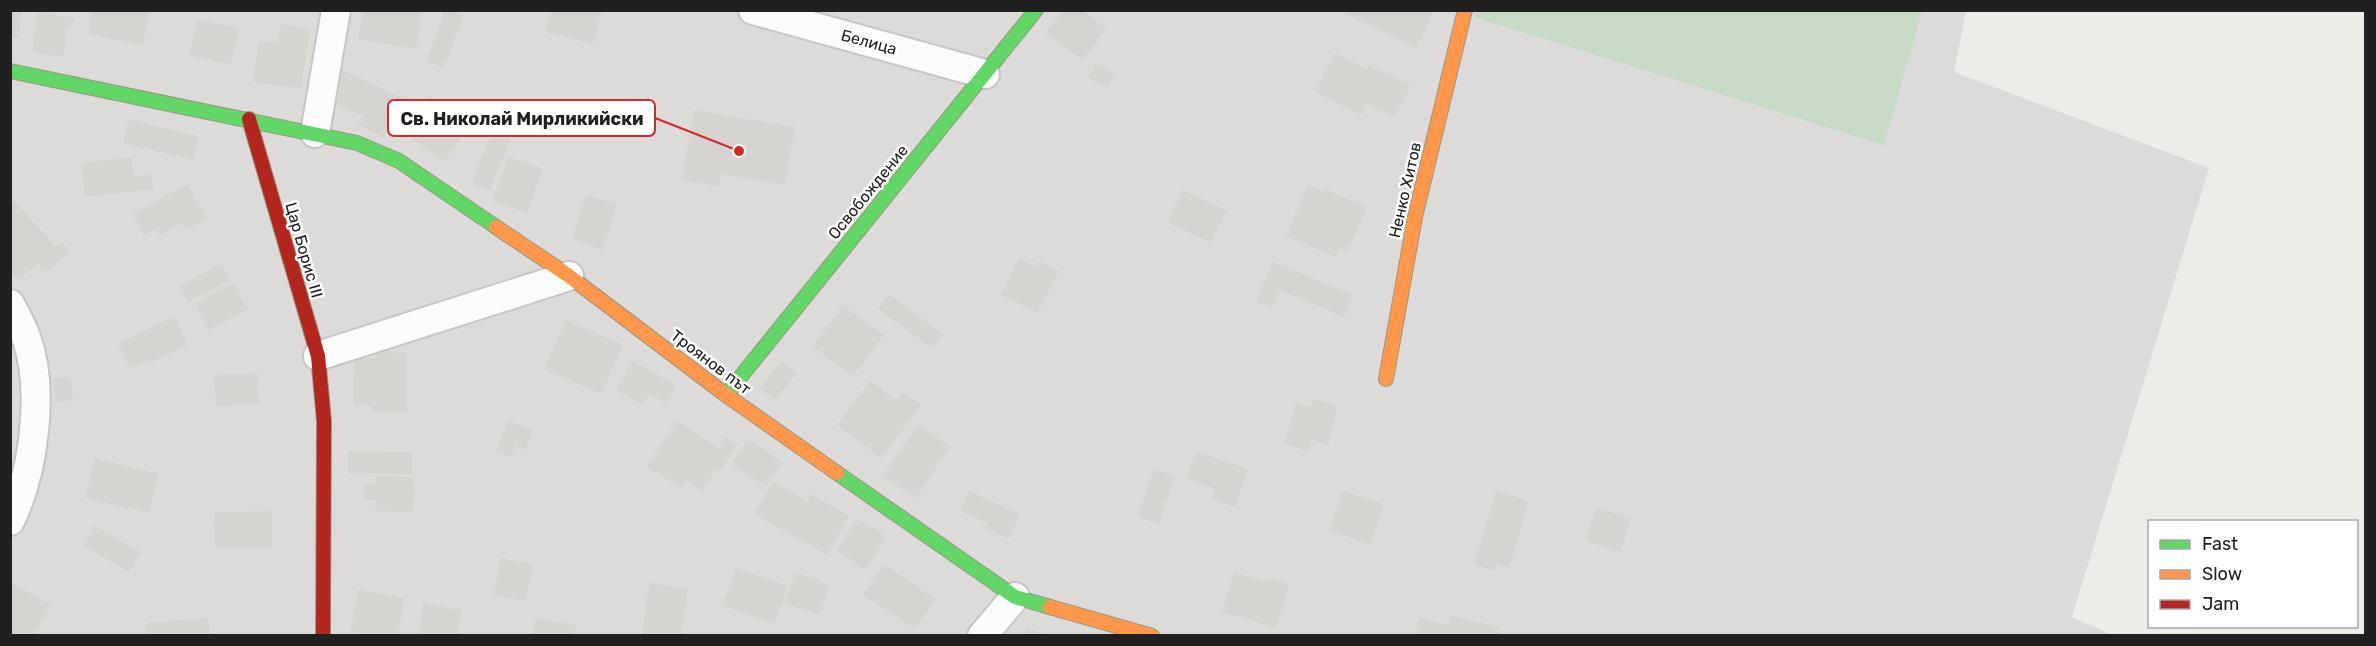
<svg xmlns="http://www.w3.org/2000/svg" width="2376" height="646" font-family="Rubik,sans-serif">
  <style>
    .residential { fill: #dddbd9 }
    .cemetery { fill: #c6dac6 }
    .building { fill: #d6d4d1 }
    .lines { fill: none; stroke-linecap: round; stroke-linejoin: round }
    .street-casing { stroke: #c7c6c4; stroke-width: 32 }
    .fast-casing { stroke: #98987f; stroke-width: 16 }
    .slow-casing { stroke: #98987f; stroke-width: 16 }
    .jam-casing { stroke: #98987f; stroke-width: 16 }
    .street { stroke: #fcfcfc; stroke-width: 28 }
    .fast { stroke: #63d668; stroke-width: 14 }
    .slow { stroke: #ff974d; stroke-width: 14 }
    .jam { stroke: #b3261e; stroke-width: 14 }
    .labels { text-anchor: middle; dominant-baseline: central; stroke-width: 5; stroke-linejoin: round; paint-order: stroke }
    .street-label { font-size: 16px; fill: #202020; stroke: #fff }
    .leader { fill: none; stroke: #d62828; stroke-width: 2 }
    .callout-dot { fill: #d62828; stroke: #fff; stroke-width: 2 }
    .callout { fill: #fff; stroke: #d62828; stroke-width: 2 }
    .callout-label { font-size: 18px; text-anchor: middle; font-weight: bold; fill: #202020 }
  </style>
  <rect width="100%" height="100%" fill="#eeece8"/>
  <!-- residential -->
  <polygon class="residential" points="10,11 1966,11 1954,72 2209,168 2072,617 2112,635 11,635"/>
  <!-- cemetery -->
  <polygon class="cemetery" points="1476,10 1922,11 1884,145 1474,17"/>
  <!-- building -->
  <g class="building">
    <polygon points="10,10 21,10 19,38 10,38"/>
    <polygon points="92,10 150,10 143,45 88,34"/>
    <polygon points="363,10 422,10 416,49 358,39"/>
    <polygon points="445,10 464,15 444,68 426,61"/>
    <polygon points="551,10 602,10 593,44 545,32"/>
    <polygon points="1063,10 1082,10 1106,29 1083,60 1046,33"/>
    <polygon points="1338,10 1434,10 1417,48"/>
    <polygon points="38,12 75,18 73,27 68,26 63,57 32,52"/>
    <polygon points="197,20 239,28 231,64 189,56"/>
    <polygon points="281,24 310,29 301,89 253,82 259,41 278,43"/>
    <polygon points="1335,53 1367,69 1369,65 1411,86 1394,117 1367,103 1361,115 1315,92"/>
    <polygon points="1095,64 1114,73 1108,88 1088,78"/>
    <polygon points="342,70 403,98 385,137 358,125 362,116 328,101"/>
    <polygon points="428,96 470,124 445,161 403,133"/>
    <polygon points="694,110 795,127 785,185 721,174 719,187 682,180"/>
    <polygon points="129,120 198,136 193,160 123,143"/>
    <polygon points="496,121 515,128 490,190 472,184"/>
    <polygon points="131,157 134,177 151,174 153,189 85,197 81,163"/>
    <polygon points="508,157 543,169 527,213 492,200"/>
    <polygon points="188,184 207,219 186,230 182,223 160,235 156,229 144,235 133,214"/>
    <polygon points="1308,185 1323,192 1325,189 1367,207 1348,251 1340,247 1335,257 1286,236"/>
    <polygon points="1182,190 1226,210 1211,242 1168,223"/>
    <polygon points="586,195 617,204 603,250 572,240"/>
    <polygon points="10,196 56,247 62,242 70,251 45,273 37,264 19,280 10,271"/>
    <polygon points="1019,258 1036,267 1039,261 1059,271 1038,313 1001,295"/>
    <polygon points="1273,262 1353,295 1344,317 1280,290 1272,308 1256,302"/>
    <polygon points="222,264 230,280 188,302 179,286"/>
    <polygon points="233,283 248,309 209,330 195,304"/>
    <polygon points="889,295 943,334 932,348 878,309"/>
    <polygon points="843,305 884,335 853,376 813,347"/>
    <polygon points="174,316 188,345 148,364 146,360 130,368 118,344"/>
    <polygon points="566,320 623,345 601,394 544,369"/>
    <polygon points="375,352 407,353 407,412 371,412 371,405 353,405 354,359 375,359"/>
    <polygon points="633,361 676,385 666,403 649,394 643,405 617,391"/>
    <polygon points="782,361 797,373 775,400 760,388"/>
    <polygon points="258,373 259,404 216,406 214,375"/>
    <polygon points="71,377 73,400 56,402 53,379"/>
    <polygon points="870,381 897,401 904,392 921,405 881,458 837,425"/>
    <polygon points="1313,399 1338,406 1328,444 1312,440 1309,451 1284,444 1296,403 1311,407"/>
    <polygon points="508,421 533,430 526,450 515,446 511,457 496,452"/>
    <polygon points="677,421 718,448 725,437 737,445 720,471 716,469 702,491 687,481 681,488 647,466"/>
    <polygon points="918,425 950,446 916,498 883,476"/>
    <polygon points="748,439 782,462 766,487 731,464"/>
    <polygon points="348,451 412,452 412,474 348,473"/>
    <polygon points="1196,451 1248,469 1235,507 1211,500 1215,489 1186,479"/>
    <polygon points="95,458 159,474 149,513 85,498"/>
    <polygon points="1154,469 1175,476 1159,524 1138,517"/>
    <polygon points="376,476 414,477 413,512 375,511 376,500 364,499 365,484 376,484"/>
    <polygon points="773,481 807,501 811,494 849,516 827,555 754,514"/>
    <polygon points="969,491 1020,514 1009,539 986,529 989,524 960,511"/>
    <polygon points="1342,491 1384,504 1371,544 1329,531"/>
    <polygon points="1496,491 1529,501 1509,568 1497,564 1495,571 1474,565"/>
    <polygon points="1596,507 1631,518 1620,552 1586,541"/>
    <polygon points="272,511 272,547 215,547 214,512"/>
    <polygon points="857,519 886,537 866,569 837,551"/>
    <polygon points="95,526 140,552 129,572 84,546"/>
    <polygon points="500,558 533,564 526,601 494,595"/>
    <polygon points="884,564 935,599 915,629 863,594"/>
    <polygon points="736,568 788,586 774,624 722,605"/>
    <polygon points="795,572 830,585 819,615 785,603"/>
    <polygon points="1234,572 1266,582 1267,578 1289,584 1276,628 1222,612"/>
    <polygon points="649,583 688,589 681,636 642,636"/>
    <polygon points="14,584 51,605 33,636 10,636 10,591"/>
    <polygon points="358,590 404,598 398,636 377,636 351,631"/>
    <polygon points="424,603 462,610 457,636 418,636"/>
    <polygon points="1451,616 1500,627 1498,636 1415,636 1419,618 1449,625"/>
    <polygon points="208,618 210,634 147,636 146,623"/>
    <polygon points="536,618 576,625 574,636 533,636"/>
    <polygon points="1026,629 1050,635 1050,636 1024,636"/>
  </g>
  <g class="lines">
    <defs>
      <g id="street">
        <polyline points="753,10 985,74"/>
        <polyline points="315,133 336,10"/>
        <path d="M10,304c6,11 12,22 16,33 19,52 8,135 -16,184"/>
        <polyline points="318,356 569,276"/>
        <polyline points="982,636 1015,597"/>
      </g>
      <g id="fast">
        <polyline points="10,71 357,143 399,161 496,227"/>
        <polyline points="726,395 1036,10"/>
        <polyline points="837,473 1015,597 1050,607"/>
      </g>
      <g id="slow">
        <polyline points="496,227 569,276 726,395 837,473"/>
        <polyline points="1386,379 1415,217 1465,10"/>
        <polyline points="1050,607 1152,636"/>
      </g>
      <polyline id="jam" points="249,119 318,356 324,421 323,636"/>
    </defs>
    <!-- street casing -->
    <use href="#street" class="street-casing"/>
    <!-- fast casing -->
    <use href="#fast" class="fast-casing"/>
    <!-- slow casing -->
    <use href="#slow" class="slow-casing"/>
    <!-- jam casing -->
    <use href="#jam" class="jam-casing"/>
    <!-- street -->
    <use href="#street" class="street"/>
    <!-- fast -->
    <use href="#fast" class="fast"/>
    <!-- slow -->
    <use href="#slow" class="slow"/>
    <!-- jam -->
    <use href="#jam" class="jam"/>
  </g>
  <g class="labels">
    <!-- street labels -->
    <g class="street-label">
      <text transform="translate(869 42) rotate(15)">Белица</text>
      <text transform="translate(1405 190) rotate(-77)">Ненко Хитов</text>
      <text transform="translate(868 192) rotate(-51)">Освобождение</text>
      <text transform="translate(304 250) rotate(74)">Цар Борис III</text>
      <text transform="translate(711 362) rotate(37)">Троянов път</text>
    </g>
  </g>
  <!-- callouts -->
  <path class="leader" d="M739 151L655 118"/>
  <circle class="callout-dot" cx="739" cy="151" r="6"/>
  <rect class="callout" x="388" y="100" width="267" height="36" rx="6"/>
  <g class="callout-label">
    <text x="522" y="125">Св. Николай Мирликийски</text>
  </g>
  <!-- border -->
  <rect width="2376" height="646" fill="none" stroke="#202020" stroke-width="24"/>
  <!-- legend -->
  <rect x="2148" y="520" width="210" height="108" fill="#ffffff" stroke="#a6a6a6" stroke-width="1.5"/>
  <rect x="2160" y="540" width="30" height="9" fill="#63d668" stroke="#a6a6a6" stroke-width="1.5"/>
  <text x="2202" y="550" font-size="18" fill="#202020">Fast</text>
  <rect x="2160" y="570" width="30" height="9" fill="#ff974d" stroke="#a6a6a6" stroke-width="1.5"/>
  <text x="2202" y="580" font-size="18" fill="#202020">Slow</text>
  <rect x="2160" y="600" width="30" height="9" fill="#b3261e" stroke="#a6a6a6" stroke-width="1.5"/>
  <text x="2202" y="610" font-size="18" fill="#202020">Jam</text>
</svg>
